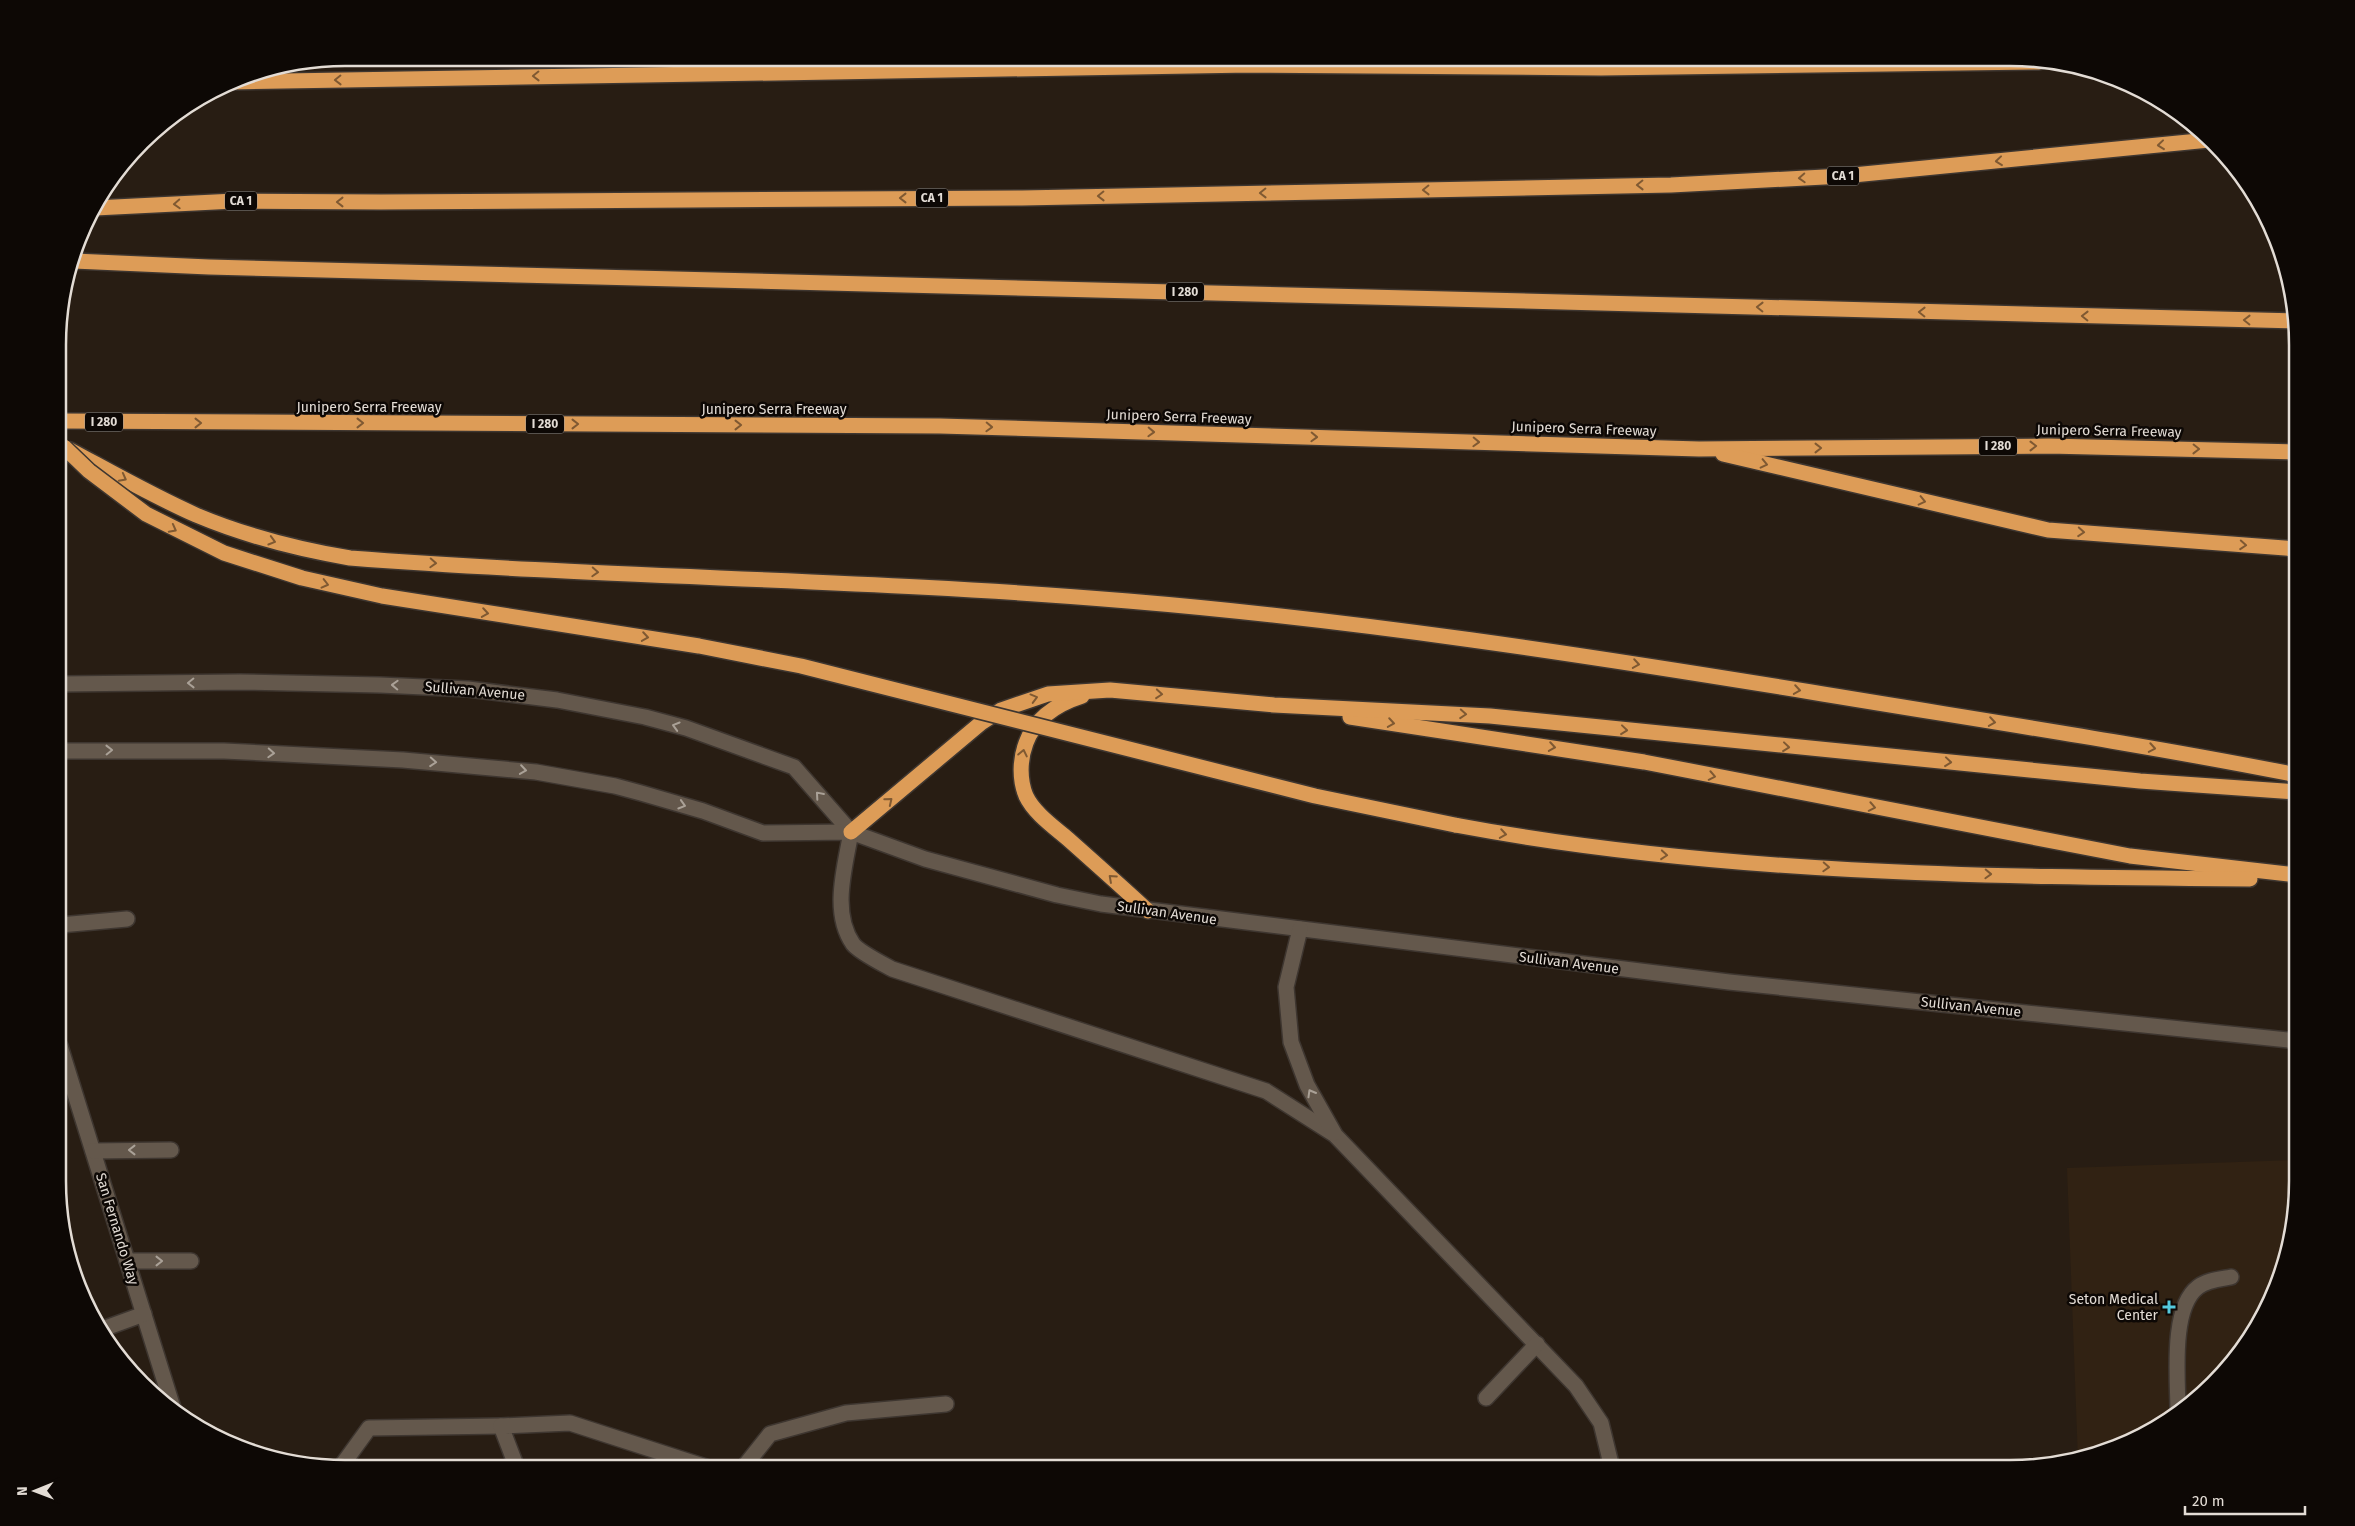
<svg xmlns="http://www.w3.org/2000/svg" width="2355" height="1526" font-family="'Fira Sans',sans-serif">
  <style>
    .built { fill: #312213 }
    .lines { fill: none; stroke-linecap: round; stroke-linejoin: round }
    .minor-casing { stroke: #3e3630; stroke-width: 18 }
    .highway-casing { stroke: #3e3630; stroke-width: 18 }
    .minor { stroke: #64584c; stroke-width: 15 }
    .highway { stroke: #dd9c57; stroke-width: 15 }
    .highway-bridge-casing { stroke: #3e3630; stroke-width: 18; stroke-linecap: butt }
    .highway-bridge { stroke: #dd9c57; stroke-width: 15 }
    .oneway { stroke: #7f5932 }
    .oneway2 { stroke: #aaa197 }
    .poi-dot { fill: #54cade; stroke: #0d0805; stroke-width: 2 }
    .labels { text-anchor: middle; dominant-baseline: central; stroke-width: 5; stroke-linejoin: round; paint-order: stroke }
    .shield { fill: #0d0805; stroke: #a39c97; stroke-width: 1 }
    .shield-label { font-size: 12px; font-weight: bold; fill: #e3dcd5 }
    .street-label { font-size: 14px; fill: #e3dcd5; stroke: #0d0805 }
    .poi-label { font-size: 14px; fill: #e3dcd5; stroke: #0d0805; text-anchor: end }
    .rim { fill: none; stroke: #e3dcd5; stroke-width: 2.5 }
  </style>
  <rect width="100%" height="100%" fill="#281d13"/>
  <!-- built -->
  <polygon class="built" points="2297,1160 2297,1200 2282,1273 2249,1341 2200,1397 2154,1430 2078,1460 2067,1168"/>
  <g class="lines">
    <defs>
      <g id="minor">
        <polyline points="60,684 240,682 380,685 468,689 557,700 645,717 686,728 794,767 851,832"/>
        <polyline points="60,751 224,751 403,760 536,772 615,786 641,793 703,811 763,833 851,832 925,859 1057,895 1101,904 1729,982 2297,1041"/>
        <path d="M851,832c-6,35 -20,80 2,112 6,8 30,20 39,25l374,122 69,44 241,251 25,37 11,45"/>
        <polyline points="60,925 127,919"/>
        <polyline points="1300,929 1286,987 1291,1042 1307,1085 1334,1133"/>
        <polyline points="60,1046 174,1411"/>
        <polyline points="93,1151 171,1150"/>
        <polyline points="127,1261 191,1261"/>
        <polyline points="100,1330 144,1314"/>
        <polyline points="1486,1398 1537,1344"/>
        <path d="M2178,1412c0,-32 -8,-104 20,-125 9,-7 23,-8 33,-10"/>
        <polyline points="340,1468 369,1428 501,1426"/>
        <polyline points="517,1468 501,1426 570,1423 709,1468"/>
        <polyline points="743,1468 770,1434 846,1413 946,1404"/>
      </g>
      <g id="highway">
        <polyline points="230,82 1250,65 1601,68 2039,62"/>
        <polyline points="95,208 235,201 381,202 1022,198 1671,185 1843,176 2209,140"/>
        <polyline points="74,261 209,267 2296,321"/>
        <polyline points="60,421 940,426 1699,449 2049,446 2297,452"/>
        <path d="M70,450c41,22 83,46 126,65 50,21 101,34 154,43 259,20 519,21 778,43 229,19 456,54 683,91 162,27 325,51 486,83"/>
        <polyline points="1723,454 2048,530 2297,549"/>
        <path d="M1082,696c-25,8 -47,22 -56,47 -6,16 -7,36 0,53 8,17 28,31 42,43 27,24 54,48 80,72"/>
        <polyline points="1350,717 1644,762 2130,856 2297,875"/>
        <path d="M1455,825c261,49 530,52 795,54"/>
        <polyline points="851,832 981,723 1001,710 1048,694 1110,690 1274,705 1490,716 2140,781 2297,792"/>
      </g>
    </defs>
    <!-- minor casing -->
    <use href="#minor" class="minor-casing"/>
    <!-- highway casing -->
    <use href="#highway" class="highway-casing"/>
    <!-- minor -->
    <use href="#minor" class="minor"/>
    <!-- highway -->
    <use href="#highway" class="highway"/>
    <defs>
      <polyline id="highway-bridge" points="64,447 89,471 146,514 224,553 302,578 382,596 699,646 801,666 1315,796 1455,825"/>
    </defs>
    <!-- highway-bridge casing -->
    <use href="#highway-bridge" class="highway-bridge-casing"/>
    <!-- highway-bridge -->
    <use href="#highway-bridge" class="highway-bridge"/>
  </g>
  <!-- one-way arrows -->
  <defs><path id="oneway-chevron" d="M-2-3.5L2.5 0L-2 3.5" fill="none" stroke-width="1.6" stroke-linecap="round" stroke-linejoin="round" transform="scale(1.25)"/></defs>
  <g class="oneway">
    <use href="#oneway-chevron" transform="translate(536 76) rotate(179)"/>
    <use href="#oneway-chevron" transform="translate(338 80) rotate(179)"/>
    <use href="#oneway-chevron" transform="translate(2161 145) rotate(174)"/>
    <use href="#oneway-chevron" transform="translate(1999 161) rotate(174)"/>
    <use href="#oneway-chevron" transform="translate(1802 178) rotate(177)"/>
    <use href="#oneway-chevron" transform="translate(1640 185) rotate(179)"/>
    <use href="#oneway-chevron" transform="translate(1426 190) rotate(179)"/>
    <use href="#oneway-chevron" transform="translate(1263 193) rotate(179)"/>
    <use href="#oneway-chevron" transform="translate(1101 196) rotate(179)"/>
    <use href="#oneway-chevron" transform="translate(903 198) rotate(180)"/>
    <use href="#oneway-chevron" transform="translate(340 202) rotate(-180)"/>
    <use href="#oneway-chevron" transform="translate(177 204) rotate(177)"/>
    <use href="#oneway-chevron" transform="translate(1760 307) rotate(-179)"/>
    <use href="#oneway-chevron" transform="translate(1922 312) rotate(-179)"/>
    <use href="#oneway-chevron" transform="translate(2085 316) rotate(-179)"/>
    <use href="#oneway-chevron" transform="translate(2247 320) rotate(-179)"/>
    <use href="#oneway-chevron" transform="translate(198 423)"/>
    <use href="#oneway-chevron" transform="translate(360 423)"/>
    <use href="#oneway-chevron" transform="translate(575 424)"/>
    <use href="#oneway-chevron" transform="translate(738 425)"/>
    <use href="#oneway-chevron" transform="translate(989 427) rotate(2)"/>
    <use href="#oneway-chevron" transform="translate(1151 432) rotate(2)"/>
    <use href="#oneway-chevron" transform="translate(1314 437) rotate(2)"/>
    <use href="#oneway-chevron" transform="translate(1476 442) rotate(2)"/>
    <use href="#oneway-chevron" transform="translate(2033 446)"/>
    <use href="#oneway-chevron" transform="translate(1818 448)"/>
    <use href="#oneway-chevron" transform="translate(2196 449) rotate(1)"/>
    <use href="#oneway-chevron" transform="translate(1764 464) rotate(13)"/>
    <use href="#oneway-chevron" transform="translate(123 478) rotate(28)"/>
    <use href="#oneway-chevron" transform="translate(1922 501) rotate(13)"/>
    <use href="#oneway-chevron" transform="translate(173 529) rotate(28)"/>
    <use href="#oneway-chevron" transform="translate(2081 532) rotate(4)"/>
    <use href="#oneway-chevron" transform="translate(272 541) rotate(16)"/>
    <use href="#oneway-chevron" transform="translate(2243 545) rotate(4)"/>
    <use href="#oneway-chevron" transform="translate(433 563) rotate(3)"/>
    <use href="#oneway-chevron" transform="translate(595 572) rotate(3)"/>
    <use href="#oneway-chevron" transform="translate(325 584) rotate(14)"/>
    <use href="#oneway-chevron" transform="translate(485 613) rotate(9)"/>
    <use href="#oneway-chevron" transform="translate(645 637) rotate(9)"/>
    <use href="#oneway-chevron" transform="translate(1636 664) rotate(9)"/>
    <use href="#oneway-chevron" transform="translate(1797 690) rotate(9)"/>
    <use href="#oneway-chevron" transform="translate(1159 694) rotate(5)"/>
    <use href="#oneway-chevron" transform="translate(1034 698) rotate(-15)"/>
    <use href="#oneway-chevron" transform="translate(1463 714) rotate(4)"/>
    <use href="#oneway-chevron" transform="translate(1992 722) rotate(9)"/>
    <use href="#oneway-chevron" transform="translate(1391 723) rotate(9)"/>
    <use href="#oneway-chevron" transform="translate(1624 730) rotate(6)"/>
    <use href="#oneway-chevron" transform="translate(1552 747) rotate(9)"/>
    <use href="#oneway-chevron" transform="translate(1786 747) rotate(6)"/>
    <use href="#oneway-chevron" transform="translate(2152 748) rotate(10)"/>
    <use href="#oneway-chevron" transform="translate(1023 753) rotate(-78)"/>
    <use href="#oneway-chevron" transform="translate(1948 762) rotate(6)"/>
    <use href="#oneway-chevron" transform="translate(1712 776) rotate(11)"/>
    <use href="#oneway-chevron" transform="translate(889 801) rotate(-39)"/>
    <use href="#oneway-chevron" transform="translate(1872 807) rotate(11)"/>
    <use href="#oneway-chevron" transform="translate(1503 834) rotate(9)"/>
    <use href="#oneway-chevron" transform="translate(1664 855) rotate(5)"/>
    <use href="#oneway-chevron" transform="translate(1826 867) rotate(3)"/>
    <use href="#oneway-chevron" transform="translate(1988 874) rotate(2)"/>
    <use href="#oneway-chevron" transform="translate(1112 878) rotate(-138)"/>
  </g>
  <g class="oneway2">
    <use href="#oneway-chevron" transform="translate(191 683) rotate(179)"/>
    <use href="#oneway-chevron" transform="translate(395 685) rotate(-178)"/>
    <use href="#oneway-chevron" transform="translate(676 726) rotate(-164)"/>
    <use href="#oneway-chevron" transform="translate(109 750) rotate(-1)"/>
    <use href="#oneway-chevron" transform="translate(271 753) rotate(3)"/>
    <use href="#oneway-chevron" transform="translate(433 762) rotate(4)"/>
    <use href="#oneway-chevron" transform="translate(523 770) rotate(8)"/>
    <use href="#oneway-chevron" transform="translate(819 795) rotate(-131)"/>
    <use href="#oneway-chevron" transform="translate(682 805) rotate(17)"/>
    <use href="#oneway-chevron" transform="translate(1311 1093) rotate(-120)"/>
    <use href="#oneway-chevron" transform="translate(132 1150) rotate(180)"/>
    <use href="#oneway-chevron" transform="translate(159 1261)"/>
  </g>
  <!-- markers -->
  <path class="poi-dot" d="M2166.5 1299.5h5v5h5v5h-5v5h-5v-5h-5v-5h5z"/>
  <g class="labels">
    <!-- shield labels -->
    <g class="shield">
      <rect x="1827" y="166.5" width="32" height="19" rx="4"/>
      <rect x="916" y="188.5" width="32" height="19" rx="4"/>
      <rect x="225" y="191.5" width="32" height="19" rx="4"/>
      <rect x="1166" y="282.5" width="38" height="19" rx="4"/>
      <rect x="85" y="412.5" width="38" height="19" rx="4"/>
      <rect x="526" y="414.5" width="38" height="19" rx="4"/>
      <rect x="1979" y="436.5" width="38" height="19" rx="4"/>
    </g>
    <g class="shield-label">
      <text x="1843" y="176">CA 1</text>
      <text x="932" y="198">CA 1</text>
      <text x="241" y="201">CA 1</text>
      <text x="1185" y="292">I 280</text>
      <text x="104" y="422">I 280</text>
      <text x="545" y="424">I 280</text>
      <text x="1998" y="446">I 280</text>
    </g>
    <!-- street labels -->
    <g class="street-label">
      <text x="369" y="407">Junipero Serra Freeway</text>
      <text x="774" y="409">Junipero Serra Freeway</text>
      <text transform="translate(1179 417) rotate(2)">Junipero Serra Freeway</text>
      <text transform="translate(1584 429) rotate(2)">Junipero Serra Freeway</text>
      <text transform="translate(2109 431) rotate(1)">Junipero Serra Freeway</text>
      <text transform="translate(475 691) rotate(5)">Sullivan Avenue</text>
      <text transform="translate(1167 913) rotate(8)">Sullivan Avenue</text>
      <text transform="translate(1569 963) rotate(7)">Sullivan Avenue</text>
      <text transform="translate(1971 1007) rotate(6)">Sullivan Avenue</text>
      <text transform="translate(117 1229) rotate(73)">San Fernando Way</text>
    </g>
    <!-- poi labels -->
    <g class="poi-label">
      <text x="2158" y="1299">Seton Medical<tspan x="2158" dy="16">Center</tspan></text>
    </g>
  </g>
  <!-- crop -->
  <path d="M0 0H2355V1526H0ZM345 66H2010A279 279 0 0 1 2289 345V1181A279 279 0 0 1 2010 1460H345A279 279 0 0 1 66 1181V345A279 279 0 0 1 345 66Z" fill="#0d0805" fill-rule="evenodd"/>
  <path class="rim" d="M345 66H2010A279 279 0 0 1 2289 345V1181A279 279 0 0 1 2010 1460H345A279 279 0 0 1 66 1181V345A279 279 0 0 1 345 66Z"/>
  <!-- north arrow -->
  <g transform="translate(35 1491) rotate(269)" stroke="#0d0805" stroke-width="4" paint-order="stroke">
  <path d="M0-4L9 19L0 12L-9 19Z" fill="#e3dcd5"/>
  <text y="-8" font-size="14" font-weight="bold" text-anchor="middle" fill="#e3dcd5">N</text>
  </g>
  <!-- scale -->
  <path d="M2185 1506v8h120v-8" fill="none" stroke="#e3dcd5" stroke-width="2.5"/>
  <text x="2192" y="1506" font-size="15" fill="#e3dcd5" stroke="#0d0805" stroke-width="4" paint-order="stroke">20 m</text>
</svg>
